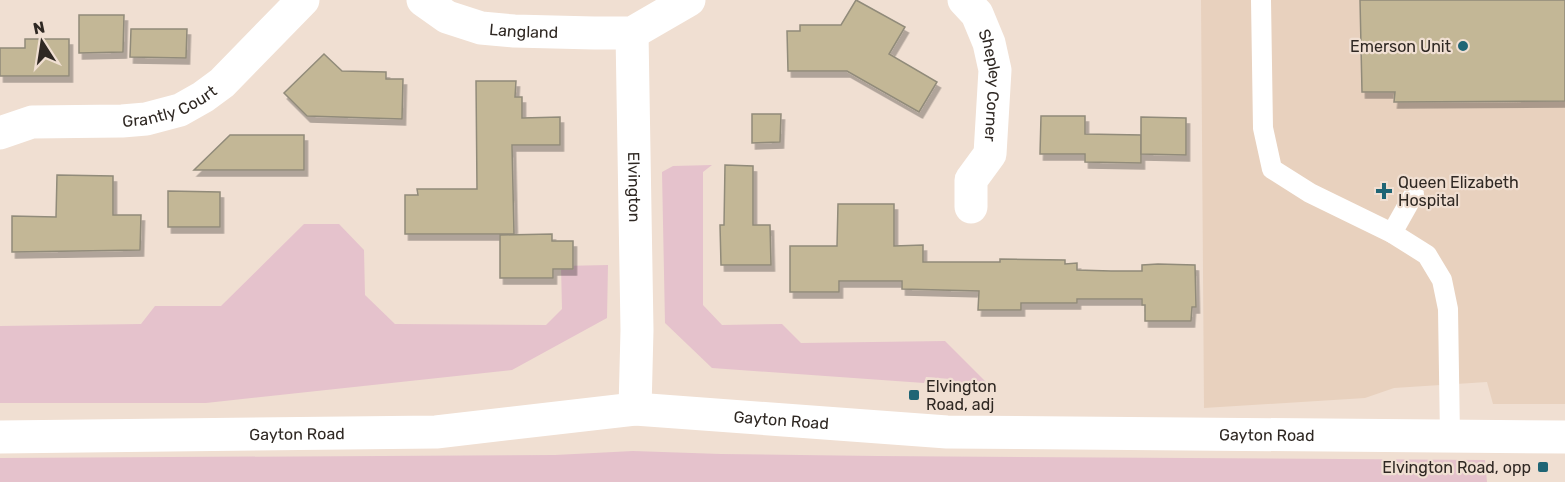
<svg xmlns="http://www.w3.org/2000/svg" width="1565" height="482" font-family="Rubik,sans-serif">
  <style>
    .built { fill: #e8d1be }
    .grass { fill: #e5c2cc }
    .building { fill: #c3b796; stroke: #918b7a; stroke-width: 1.5; filter: url(#shadow) }
    .lines { fill: none; stroke-linecap: round; stroke-linejoin: round }
    .lane { stroke: #fff; stroke-width: 20 }
    .street { stroke: #fff; stroke-width: 33 }
    .primary { stroke: #fff; stroke-width: 33 }
    .poi-dot { fill: #1f6575; stroke: #f0dfd2; stroke-width: 2 }
    .labels { text-anchor: middle; dominant-baseline: central; stroke-width: 4.5; stroke-linejoin: round; paint-order: stroke }
    .street-label { font-size: 16px; fill: #2f2823; stroke: #f0dfd2 }
    .poi-label { font-size: 16px; fill: #2f2823; stroke: #f0dfd2; text-anchor: end }
  </style>
  <defs>
    <filter id="shadow"><feDropShadow dx="3.5" dy="6" stdDeviation="0" flood-color="#0004"/></filter>
  </defs>
  <rect width="100%" height="100%" fill="#f0dfd2"/>
  <!-- built -->
  <polygon class="built" points="1201,0 1565,0 1565,404 1493,404 1487,382 1394,388 1365,398 1204,408"/>
  <!-- grass -->
  <g class="grass">
    <polygon points="712,165 703,172 703,305 722,325 782,324 801,343 945,341 993,389 949,385 950,379 926,377 924,383 712,368 665,323 662,172 673,166"/>
    <polygon points="304,224 339,224 364,250 365,295 395,324 546,325 562,309 561,266 608,265 607,318 512,370 206,403 0,403 0,326 141,324 155,306 221,306"/>
    <polygon points="633,451 721,454 877,456 1485,460 1487,482 0,482 0,458 555,455"/>
  </g>
  <!-- building -->
  <g class="building">
    <polygon points="856,0 905,27 889,54 937,82 919,112 847,71 788,71 787,31 800,31 800,25 841,25"/>
    <polygon points="1360,0 1565,0 1565,101 1394,102 1395,92 1362,92"/>
    <polygon points="79,15 124,15 123,52 79,53"/>
    <polygon points="131,29 187,29 186,58 130,57"/>
    <polygon points="25,39 69,39 69,76 0,76 0,48 25,48"/>
    <polygon points="324,54 342,71 386,72 386,79 403,79 402,119 307,116 284,93"/>
    <polygon points="476,81 516,81 515,97 522,97 522,118 560,117 560,145 512,145 514,234 405,234 405,195 418,195 417,189 477,189"/>
    <polygon points="752,114 781,114 780,142 752,143"/>
    <polygon points="1041,116 1085,116 1085,134 1141,135 1141,163 1085,162 1085,154 1040,154"/>
    <polygon points="1141,117 1186,118 1186,155 1141,154"/>
    <polygon points="230,135 304,135 304,170 194,170"/>
    <polygon points="725,165 753,166 753,225 770,225 771,265 721,265 720,225 724,225"/>
    <polygon points="57,175 113,176 113,215 141,215 140,250 12,252 12,216 56,217"/>
    <polygon points="168,191 220,192 220,227 168,227"/>
    <polygon points="838,204 894,204 894,246 923,245 923,262 1000,262 1000,259 1065,260 1065,264 1077,263 1077,270 1111,271 1142,271 1142,265 1158,264 1195,265 1196,307 1192,307 1191,321 1145,321 1145,305 1142,305 1142,299 1077,299 1077,303 1021,303 1021,310 978,310 979,291 902,289 902,281 839,281 839,292 790,292 790,246 837,246"/>
    <polygon points="552,234 552,241 573,241 573,269 553,269 553,278 500,278 500,235"/>
  </g>
  <g class="lines">
    <!-- lane -->
    <g class="lane">
      <polyline points="1261,0 1263,128 1272,169 1310,193 1392,233 1427,255 1442,280 1448,309 1450,437"/>
      <polyline points="1392,233 1414,194"/>
    </g>
    <!-- street -->
    <g class="street">
      <path id="s1" d="M423,0l24,17 34,11 33,3 80,2h38l57,-33"/>
      <path id="s2" d="M964,0l13,14 12,29 6,27 -5,84 -19,26v27"/>
      <path id="s3" d="M632,33l5,297 -2,79"/>
      <path id="s4" d="M0,133l32,-11 90,-1 24,-2 34,-9 23,-13 19,-14 81,-83"/>
    </g>
    <!-- primary -->
    <path class="primary" id="s5" d="M0,437l436,-5 199,-23 312,23 618,5"/>
  </g>
  <!-- markers -->
  <g class="poi-dot">
    <circle cx="1463" cy="46" r="6"/>
    <path d="M1381 182h6v6h6v6h-6v6h-6v-6h-6v-6h6z"/>
    <rect x="908" y="389" width="12" height="12" rx="3"/>
    <rect x="1537" y="461" width="12" height="12" rx="3"/>
  </g>
  <g class="labels">
    <!-- street labels -->
    <g class="street-label">
      <text stroke="none"><textPath href="#s1" startOffset="108">Langland</textPath></text>
      <text stroke="none"><textPath href="#s2" startOffset="93">Shepley Corner</textPath></text>
      <text stroke="none"><textPath href="#s4" startOffset="174">Grantly Court</textPath></text>
      <text stroke="none"><textPath href="#s3" startOffset="154">Elvington</textPath></text>
      <text stroke="none"><textPath href="#s5" startOffset="783">Gayton Road</textPath></text>
      <text stroke="none"><textPath href="#s5" startOffset="297">Gayton Road</textPath></text>
      <text stroke="none"><textPath href="#s5" startOffset="1269">Gayton Road</textPath></text>
    </g>
    <!-- poi labels -->
    <g class="poi-label">
      <text x="1451" y="46">Emerson Unit</text>
      <text x="1398" y="182" text-anchor="start">Queen Elizabeth<tspan x="1398" dy="18">Hospital</tspan></text>
      <text x="926" y="386" text-anchor="start">Elvington<tspan x="926" dy="18">Road, adj</tspan></text>
      <text x="1531" y="467">Elvington Road, opp</text>
    </g>
  </g>
  <!-- north arrow -->
  <g transform="translate(42 42) rotate(348)" stroke="#f0dfd2" stroke-width="4.5" paint-order="stroke">
  <path d="M0-4.5L10 22L0 15L-10 22Z" fill="#2f2823"/>
  <text y="-9" font-size="16" font-weight="bold" text-anchor="middle" fill="#2f2823">N</text>
  </g>
</svg>
